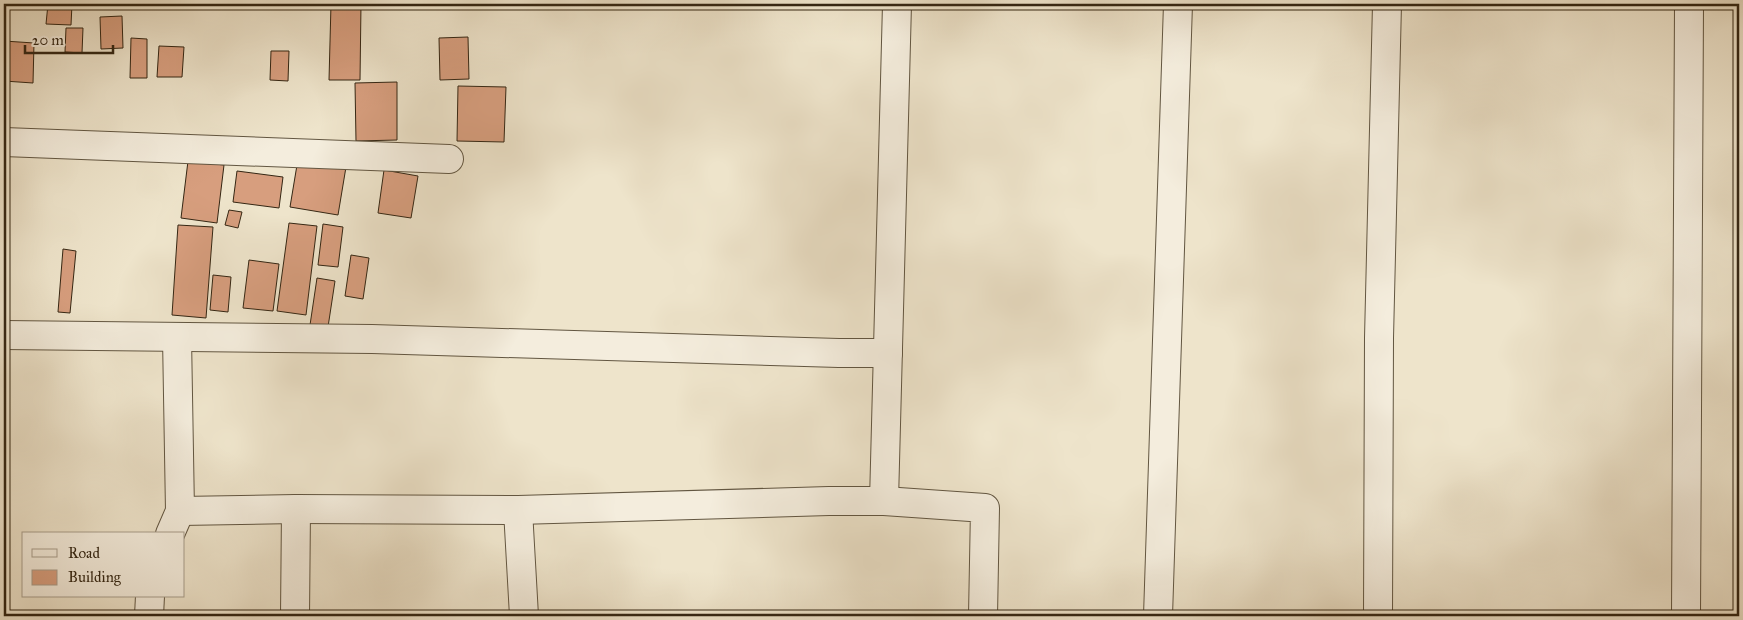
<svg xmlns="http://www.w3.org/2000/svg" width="1743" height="620" font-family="'IM FELL Great Primer',serif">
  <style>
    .building { fill: #d79e7e; stroke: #342613 }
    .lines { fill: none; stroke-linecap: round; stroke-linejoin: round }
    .minor-casing { stroke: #625641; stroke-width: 30 }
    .minor { stroke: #f4eddd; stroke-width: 28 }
  </style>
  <rect width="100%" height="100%" fill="#eee4cb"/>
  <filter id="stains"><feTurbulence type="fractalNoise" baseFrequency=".004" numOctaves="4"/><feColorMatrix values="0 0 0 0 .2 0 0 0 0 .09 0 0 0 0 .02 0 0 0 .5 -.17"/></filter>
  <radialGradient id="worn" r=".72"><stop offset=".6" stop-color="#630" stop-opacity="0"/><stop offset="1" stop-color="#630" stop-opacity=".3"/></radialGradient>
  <!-- building -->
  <g class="building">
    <polygon points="48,4 72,4 71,25 46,24"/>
    <polygon points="273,4 294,4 294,5 273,6"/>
    <polygon points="331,4 361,4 360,80 329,80"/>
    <polygon points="122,16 123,48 101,49 100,17"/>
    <polygon points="66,28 83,28 82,53 65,52"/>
    <polygon points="468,37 469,79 440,80 439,38"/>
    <polygon points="131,38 147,39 147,78 130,78"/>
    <polygon points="4,41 34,43 33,83 4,81"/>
    <polygon points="159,46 184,47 182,77 157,77"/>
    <polygon points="271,51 289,51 288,81 270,80"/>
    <polygon points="397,82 397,140 356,141 355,83"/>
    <polygon points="458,86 506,87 504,142 457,141"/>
    <polygon points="298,159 346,167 338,215 290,207"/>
    <polygon points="188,161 224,165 217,223 181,218"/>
    <polygon points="384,170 418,176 411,218 378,213"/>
    <polygon points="237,171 283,177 279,208 233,202"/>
    <polygon points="229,210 242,212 238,228 225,225"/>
    <polygon points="289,223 317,226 306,315 277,311"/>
    <polygon points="323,224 343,227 338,267 318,265"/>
    <polygon points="178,225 213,227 206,318 172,315"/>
    <polygon points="63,249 76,251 70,313 58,312"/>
    <polygon points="351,255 369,258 363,299 345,296"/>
    <polygon points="249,260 279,264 273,311 243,308"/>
    <polygon points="213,275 231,277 228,312 210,310"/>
    <polygon points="317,278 335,281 328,327 310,325"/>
  </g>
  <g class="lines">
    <defs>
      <g id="minor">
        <polyline points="4,142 449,159"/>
        <polyline points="4,335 372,339 839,353 888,353"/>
        <polyline points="884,501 897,4"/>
        <polyline points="518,510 524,616"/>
        <polyline points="180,511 296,509 518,510 829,501 884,501 985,508 983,616"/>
        <polyline points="170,534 180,511 177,337"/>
        <polyline points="149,616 150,596"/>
        <polyline points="295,616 296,509"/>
        <polyline points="1158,616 1178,4"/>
        <polyline points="1378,616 1379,338 1387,4"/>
        <polyline points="1686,616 1689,4"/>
      </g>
    </defs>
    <!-- minor casing -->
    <use href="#minor" class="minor-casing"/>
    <!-- minor -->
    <use href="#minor" class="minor"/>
  </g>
  <!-- margin -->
  <rect width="1743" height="620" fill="none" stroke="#eee4cb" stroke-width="20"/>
  <rect x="5" y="5" width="1733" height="610" fill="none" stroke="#342613" stroke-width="2.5"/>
  <rect x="10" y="10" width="1723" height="600" fill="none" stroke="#342613"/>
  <!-- legend -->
  <rect x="22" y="532" width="162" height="65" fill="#f4eddd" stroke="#a79d8c"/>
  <rect x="32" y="549" width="25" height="8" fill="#f4eddd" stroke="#a79d8c"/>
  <text x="68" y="558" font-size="15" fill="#342613">Road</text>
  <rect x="32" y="570" width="25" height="15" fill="#d79e7e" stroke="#a79d8c"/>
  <text x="68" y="582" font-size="15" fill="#342613">Building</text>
  <!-- scale -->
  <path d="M25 45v8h88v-8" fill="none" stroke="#342613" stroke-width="2.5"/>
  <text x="32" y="45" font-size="15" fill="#342613" stroke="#f4eddd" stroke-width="4" paint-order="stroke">20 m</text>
  <rect width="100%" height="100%" filter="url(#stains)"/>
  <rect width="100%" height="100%" fill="url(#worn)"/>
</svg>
